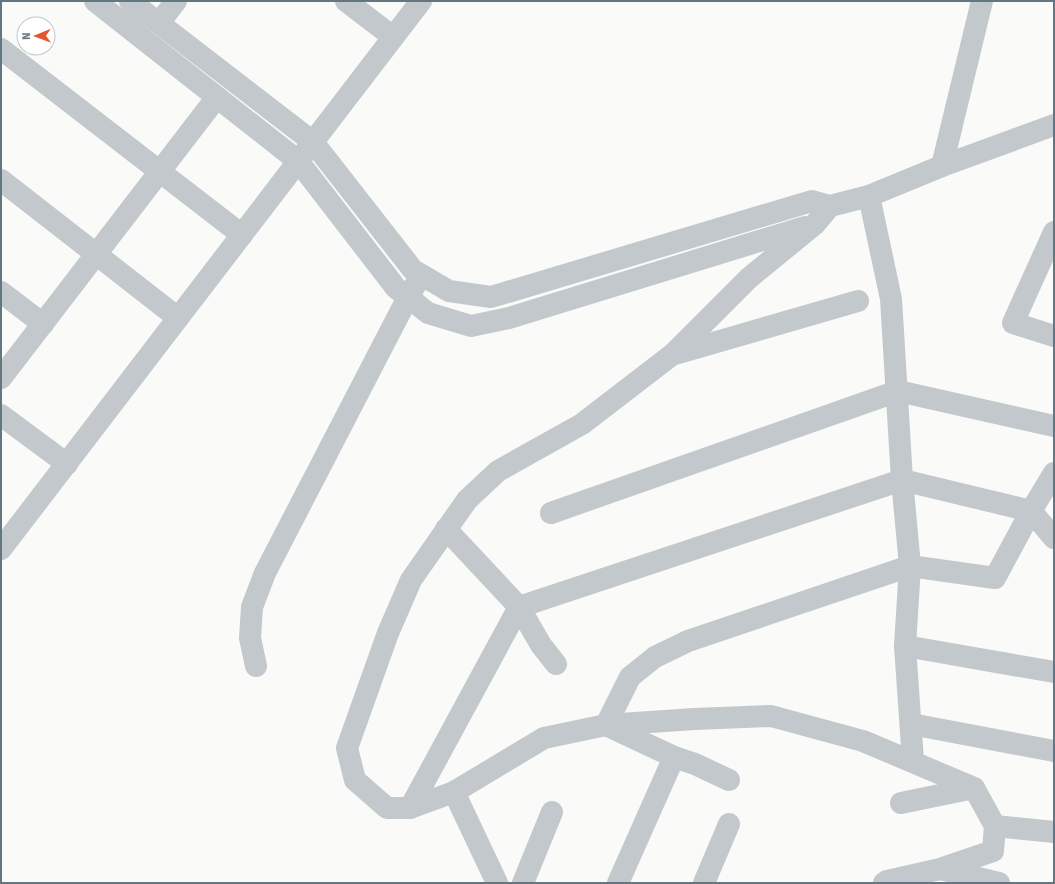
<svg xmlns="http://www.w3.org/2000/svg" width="1055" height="884" font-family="'Fira Sans',sans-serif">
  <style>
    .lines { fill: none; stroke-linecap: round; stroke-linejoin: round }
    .minor { stroke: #c3c8cc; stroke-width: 22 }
  </style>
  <rect width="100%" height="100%" fill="#fafaf8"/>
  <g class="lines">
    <!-- minor -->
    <g class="minor">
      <polyline points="95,1 298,161 396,288 408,297 428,313 471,326 509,318 805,227"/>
      <polyline points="130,1 313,142 413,270 449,291 491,297 812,201 830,206 869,196 942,166 1054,125"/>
      <polyline points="346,1 393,37"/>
      <polyline points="159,23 176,1"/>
      <polyline points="1,49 242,235"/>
      <polyline points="942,166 982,1"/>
      <polyline points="1,180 178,318"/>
      <polyline points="869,196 891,299 902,480 910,566 905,646 913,761"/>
      <polyline points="830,206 815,224 749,278 673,354 582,424 498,471 467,500 411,580 388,633 347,748 355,780 387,808 410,808 454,792 544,738 606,725 694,719 771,716 863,741 974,788 995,826 993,851 940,869 887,881 884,883"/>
      <polyline points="1054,232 1013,323 1054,336"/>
      <polyline points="1,292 43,324"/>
      <polyline points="675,354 858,301"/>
      <polyline points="1,378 217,97"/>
      <polyline points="1,415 67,464"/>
      <polyline points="551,513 898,391 1054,426"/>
      <polyline points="446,529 519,607 541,645 556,664"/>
      <polyline points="1,549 421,1"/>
      <polyline points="905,646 1054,672"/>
      <polyline points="256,666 250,638 252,607 265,573 408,297 416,284"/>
      <polyline points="911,724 1054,751"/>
      <polyline points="729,780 695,764 674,757 606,725 630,677 655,657 688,641 910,566 995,578 1031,511 1054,473"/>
      <polyline points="454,792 497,883"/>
      <polyline points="901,803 974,788"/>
      <polyline points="410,808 519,607 902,480 1031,511 1054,538"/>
      <polyline points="995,826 1054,832"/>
      <polyline points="940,869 999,883"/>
      <polyline points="523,883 552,812"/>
      <polyline points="618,883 674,757"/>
      <polyline points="704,883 729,824"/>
    </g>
  </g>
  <!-- border -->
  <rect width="1055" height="884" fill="none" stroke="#657683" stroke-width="4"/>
  <!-- north arrow -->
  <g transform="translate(36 36) rotate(269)"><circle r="19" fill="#ffffff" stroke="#c1c8cd"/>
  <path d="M0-3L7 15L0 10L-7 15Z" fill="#e4572e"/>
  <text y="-6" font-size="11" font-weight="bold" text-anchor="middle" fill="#657683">N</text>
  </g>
</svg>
